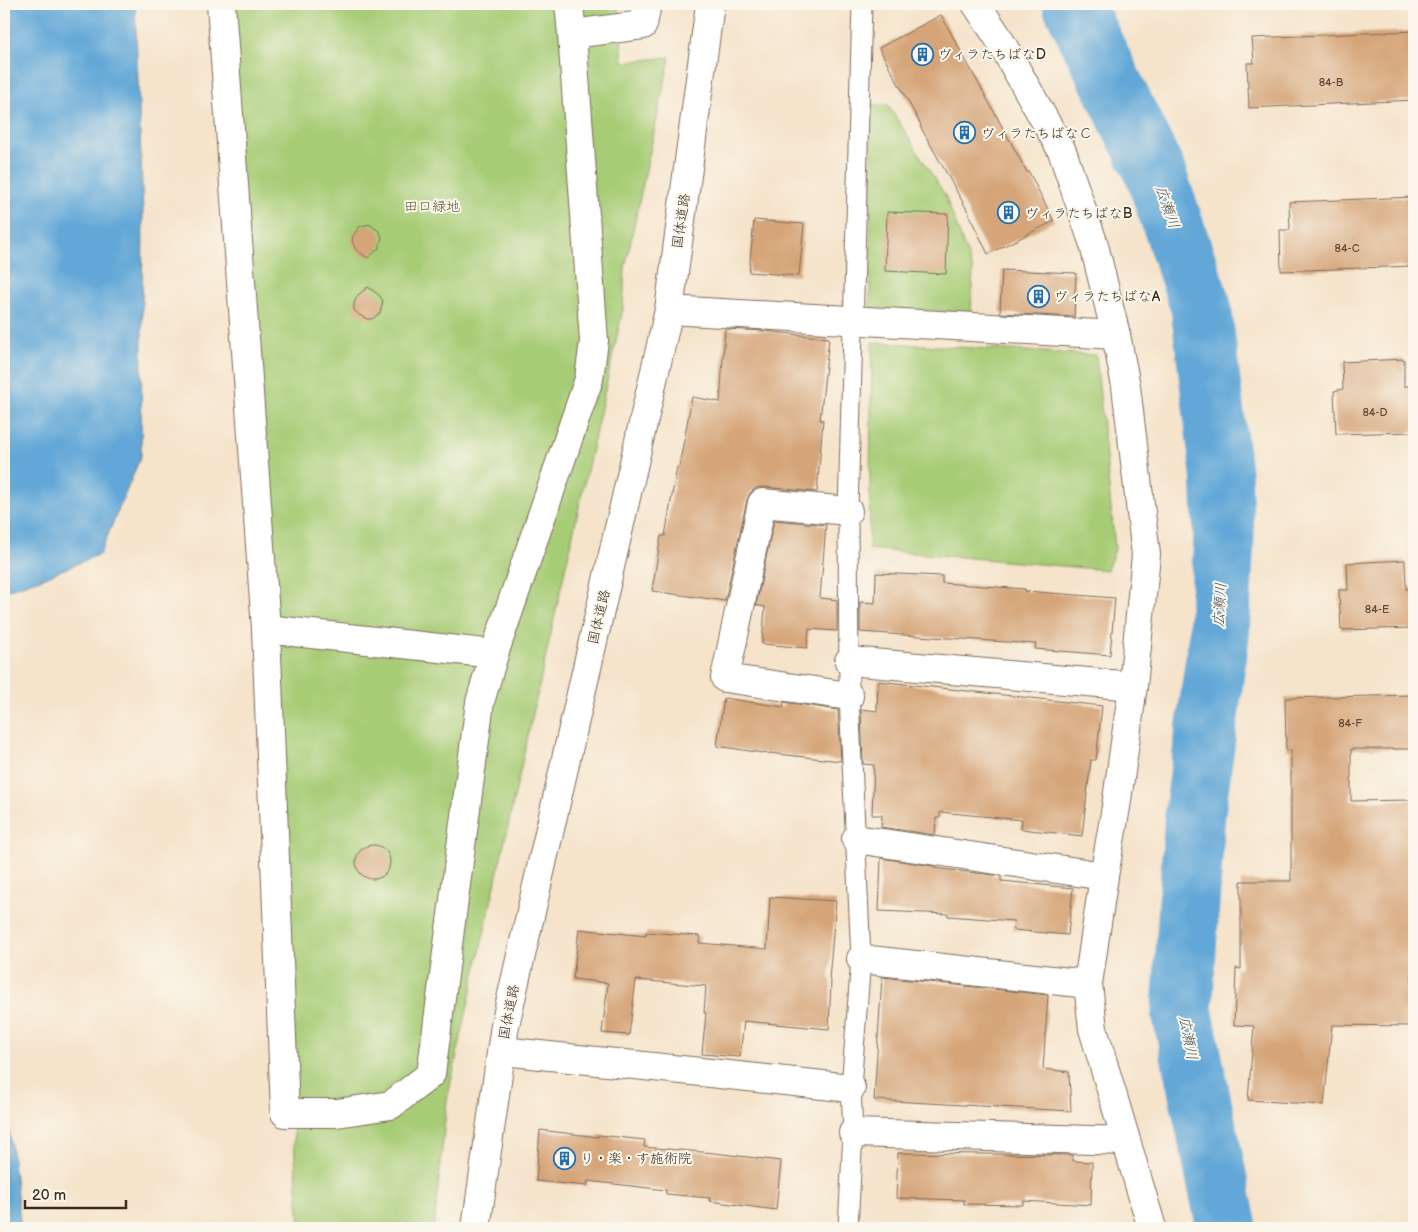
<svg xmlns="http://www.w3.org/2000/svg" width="1418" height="1232" font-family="'Balsamiq Sans','Klee One',sans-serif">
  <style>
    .green { fill: #a7cc76; stroke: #717b4a }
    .water { fill: #62a7d7; stroke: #4e687a }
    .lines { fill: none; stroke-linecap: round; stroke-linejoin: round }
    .river { stroke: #62a7d7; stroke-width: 61 }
    .building { fill: #d5a579 }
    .lane-casing { stroke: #7c6b5a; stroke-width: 21 }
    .street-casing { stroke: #7c6b5a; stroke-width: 30 }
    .secondary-casing { stroke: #7c6b5a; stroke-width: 30 }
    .lane { stroke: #fff; stroke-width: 19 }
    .street { stroke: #fff; stroke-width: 28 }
    .secondary { stroke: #fff; stroke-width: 28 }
    .labels { text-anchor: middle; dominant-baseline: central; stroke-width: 4; stroke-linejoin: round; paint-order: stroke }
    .number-label { font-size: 11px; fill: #624935 }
    .poi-label { font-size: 14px; fill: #3b2a1e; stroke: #fbf7ec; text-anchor: start }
    .park-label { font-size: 14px; fill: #5b5b38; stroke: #fbf7ec }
    .street-label { font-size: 14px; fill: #3b2a1e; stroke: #fbf7ec }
    .water-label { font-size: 15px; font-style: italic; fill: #49565f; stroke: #fbf7ec }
  </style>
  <rect width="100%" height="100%" fill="#fbf7ec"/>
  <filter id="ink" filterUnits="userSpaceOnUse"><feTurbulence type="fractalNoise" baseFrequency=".02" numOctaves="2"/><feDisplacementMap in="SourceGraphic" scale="10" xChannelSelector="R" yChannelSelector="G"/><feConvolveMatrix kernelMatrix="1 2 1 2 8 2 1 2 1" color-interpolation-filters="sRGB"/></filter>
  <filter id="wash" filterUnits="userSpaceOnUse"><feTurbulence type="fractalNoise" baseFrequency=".0096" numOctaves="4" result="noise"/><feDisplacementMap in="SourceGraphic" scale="20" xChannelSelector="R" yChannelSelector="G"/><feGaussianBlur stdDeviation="1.12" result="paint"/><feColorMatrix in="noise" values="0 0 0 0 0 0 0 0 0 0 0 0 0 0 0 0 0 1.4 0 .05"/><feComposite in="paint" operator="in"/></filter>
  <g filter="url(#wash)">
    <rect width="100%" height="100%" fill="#f5e3ca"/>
    <!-- green -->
    <g class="green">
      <polygon points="215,4 618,4 623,62 670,57 625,268 623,309 447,1100 434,1228 300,1228"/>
      <polygon points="871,105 888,105 945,195 973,270 971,312 870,308"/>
      <polygon points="872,342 1096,355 1115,549 1107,570 869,549"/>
    </g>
    <!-- water -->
    <g class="water">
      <polygon points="4,4 135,4 143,213 141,456 100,554 43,578 4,591"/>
      <polygon points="4,1085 21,1228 4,1228"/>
    </g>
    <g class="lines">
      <!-- river -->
      <polyline class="river" points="1073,4 1155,172 1201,307 1221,473 1224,536 1219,635 1195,812 1182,1011 1227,1228"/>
    </g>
    <g id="blocks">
      <!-- building -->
      <g class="building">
        <polygon points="941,15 1027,172 1029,172 1054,221 988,254 969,215 970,215 920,126 921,125 879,48"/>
        <polygon points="1414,31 1414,100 1249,108 1247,63 1254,63 1252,38"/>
        <polygon points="1414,197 1414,266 1281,271 1280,230 1290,230 1289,202"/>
        <polygon points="887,212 948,214 946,274 885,271"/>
        <polygon points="754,220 804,224 799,276 749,272"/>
        <polygon points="369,224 379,231 382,237 379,248 368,258 356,250 352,241 353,236 359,227"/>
        <polygon points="1002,270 1076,273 1074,317 1000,313"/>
        <polygon points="368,287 379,295 383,301 380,313 372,319 367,319 359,315 354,310 354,303 358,295"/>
        <polygon points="725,329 765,331 829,338 820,420 823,420 817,492 763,487 756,488 750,493 747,500 725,601 652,591 661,536 665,536 677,467 679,467 692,397 720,402"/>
        <polygon points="1404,359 1404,386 1414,386 1414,432 1336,434 1334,391 1343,389 1342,362"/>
        <polygon points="774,520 826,525 820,598 837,600 837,631 809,629 807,648 762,644 765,607 756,605"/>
        <polygon points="1405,560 1406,589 1414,588 1414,628 1341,630 1339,590 1348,590 1347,563"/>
        <polygon points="876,573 942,576 942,583 1025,589 1025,591 1115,598 1110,655 1035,649 1036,644 860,632 860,602 875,603"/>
        <polygon points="878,681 1102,706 1096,760 1091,760 1082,836 1021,829 1022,820 940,812 940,818 936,818 935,835 881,827 882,815 872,815 874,765 863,764 861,709 877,711"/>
        <polygon points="1414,695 1414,749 1351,749 1351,801 1414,800 1414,953 1412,953 1412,1026 1332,1025 1324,1105 1248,1100 1254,1026 1234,1025 1236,968 1241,969 1241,881 1291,881 1291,750 1286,750 1285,698"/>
        <polygon points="724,698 783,707 784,702 838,710 841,761 769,753 769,754 717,746"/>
        <circle cx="373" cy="862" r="17"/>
        <polygon points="881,858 934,866 934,868 1001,876 1001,881 1073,888 1068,935 1013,930 1014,921 948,916 948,914 879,911"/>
        <polygon points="770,897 836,901 829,979 831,980 829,1029 744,1021 740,1057 702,1054 706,1013 704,1013 706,986 636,980 629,1035 602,1033 608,983 573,979 579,929 646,936 646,932 700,936 699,943 767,949"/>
        <polygon points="882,977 1048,995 1043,1069 1069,1072 1071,1111 874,1100"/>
        <polygon points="540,1130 598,1137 598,1135 645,1140 644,1147 714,1153 781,1161 776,1210 709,1201 710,1198 666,1194 666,1190 588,1181 587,1186 536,1181"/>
        <polygon points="898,1153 1073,1155 1073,1161 1092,1162 1091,1205 1023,1201 1023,1205 964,1204 964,1200 896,1198"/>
      </g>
    </g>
  </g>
  <g filter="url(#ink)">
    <use href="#blocks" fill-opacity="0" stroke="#7c6b5a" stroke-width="1"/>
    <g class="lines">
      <defs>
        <polyline id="lane" points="848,1228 853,1133 851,1088 861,959 849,696 848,511 862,4"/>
        <g id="street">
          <polyline points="221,4 266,629 285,1113 337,1113 391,1105 431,1074 480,702 494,654 589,379 594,341 572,34"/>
          <polyline points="569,4 572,34 643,25 647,4"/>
          <polyline points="976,4 998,37 1062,151 1094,245 1116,335 1126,386 1146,555 1133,686 1116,807 1104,876 1088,984 1093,1029 1152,1228"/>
          <polyline points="669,310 1116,335"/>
          <polyline points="848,511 762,503 725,678 849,696"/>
          <polyline points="266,629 494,654"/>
          <polyline points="849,661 1133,686"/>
          <polyline points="856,839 1104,876"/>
          <polyline points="861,959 1088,984"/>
          <polyline points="502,1051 851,1088"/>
          <polyline points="853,1133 1125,1141"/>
        </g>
        <polyline id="secondary" points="476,1228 505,1025 669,310 710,4"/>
      </defs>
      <!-- lane casing -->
      <use href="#lane" class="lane-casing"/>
      <!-- street casing -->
      <use href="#street" class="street-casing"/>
      <!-- secondary casing -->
      <use href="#secondary" class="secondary-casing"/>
      <!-- lane -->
      <use href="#lane" class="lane"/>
      <!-- street -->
      <use href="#street" class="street"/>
      <!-- secondary -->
      <use href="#secondary" class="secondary"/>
    </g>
  </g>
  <!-- icons -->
  <defs>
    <symbol id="building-ring" viewBox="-11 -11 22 22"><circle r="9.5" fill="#fbf7ec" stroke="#1f6fb2" stroke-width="1.5"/><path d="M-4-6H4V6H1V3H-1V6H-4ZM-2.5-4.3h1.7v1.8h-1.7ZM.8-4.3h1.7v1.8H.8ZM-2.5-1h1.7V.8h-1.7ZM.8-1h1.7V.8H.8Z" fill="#1f6fb2"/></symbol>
  </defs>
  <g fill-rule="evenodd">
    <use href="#building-ring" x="910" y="42" width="25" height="25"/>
    <use href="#building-ring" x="952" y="120" width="25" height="25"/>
    <use href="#building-ring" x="996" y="200" width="25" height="25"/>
    <use href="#building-ring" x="1026" y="284" width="25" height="25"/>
    <use href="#building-ring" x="552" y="1146" width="25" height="25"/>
  </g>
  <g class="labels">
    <!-- number labels -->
    <g class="number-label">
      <text x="1331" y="82">84-B</text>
      <text x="1347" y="248">84-C</text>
      <text x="1375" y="412">84-D</text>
      <text x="1377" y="609">84-E</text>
      <text x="1350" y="723">84-F</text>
    </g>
    <!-- poi labels -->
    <g class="poi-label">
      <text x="938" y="54">ヴィラたちばなD</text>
      <text x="981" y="133">ヴィラたちばなＣ</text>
      <text x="1025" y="213">ヴィラたちばなB</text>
      <text x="1054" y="296">ヴィラたちばなA</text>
      <text x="580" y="1158">り・楽・す施術院</text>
    </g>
    <!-- park labels -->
    <g class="park-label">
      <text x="432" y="206">田口緑地</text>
    </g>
    <!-- street labels -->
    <g class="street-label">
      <text transform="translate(681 221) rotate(-82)">国体道路</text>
      <text transform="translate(599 617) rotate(-77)">国体道路</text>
      <text transform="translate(509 1012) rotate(-79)">国体道路</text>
    </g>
    <!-- water labels -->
    <g class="water-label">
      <text transform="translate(1167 207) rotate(71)">広瀬川</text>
      <text transform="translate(1220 605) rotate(-87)">広瀬川</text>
      <text transform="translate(1188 1038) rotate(79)">広瀬川</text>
    </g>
  </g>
  <!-- margin -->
  <rect width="1418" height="1232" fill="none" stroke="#fbf7ec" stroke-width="20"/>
  <!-- scale -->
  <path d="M25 1200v8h101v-8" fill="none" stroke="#3b2a1e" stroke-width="2.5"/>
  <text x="32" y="1200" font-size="15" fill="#3b2a1e" stroke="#fbf7ec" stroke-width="4" paint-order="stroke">20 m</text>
</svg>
